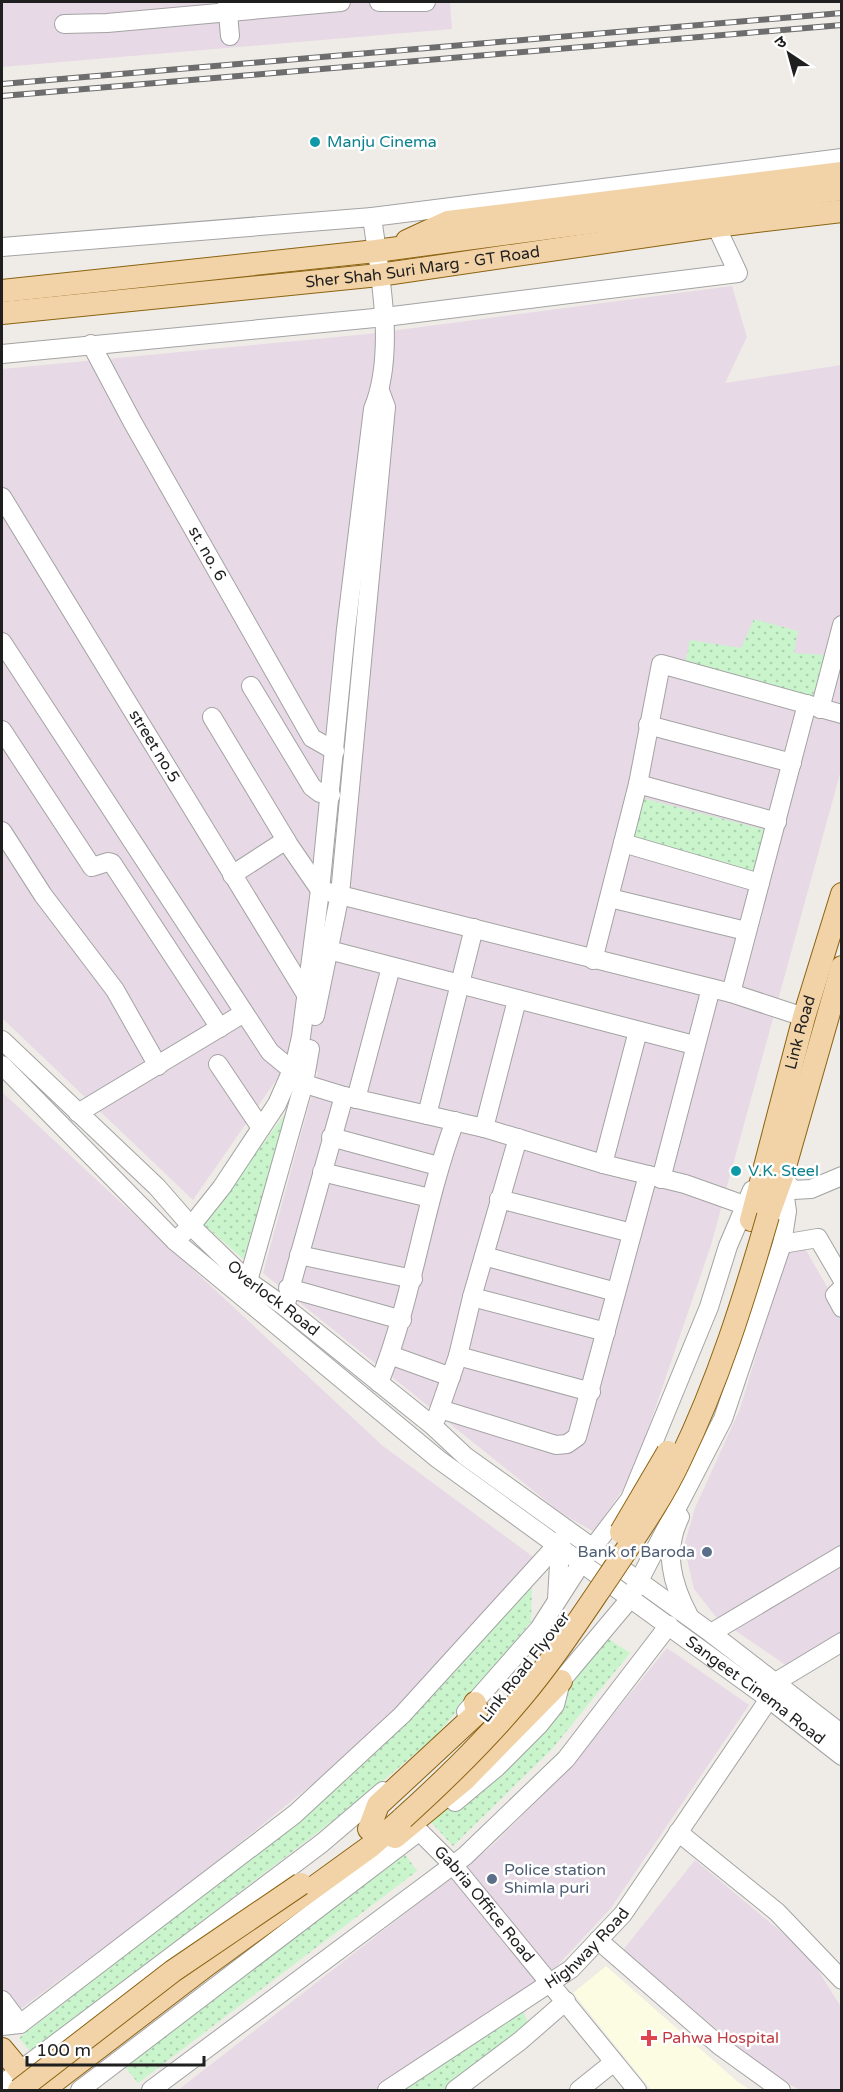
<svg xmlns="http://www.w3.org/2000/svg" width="843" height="2092" font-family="'Varela Round','Noto Sans Devanagari',sans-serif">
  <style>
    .industrial { fill: #e7d9e5 }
    .education { fill: #fcfce3 }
    .park { fill: url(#park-dots) }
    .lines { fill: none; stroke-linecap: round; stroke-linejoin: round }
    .minor-casing { stroke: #a3a3a3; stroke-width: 20 }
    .major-casing { stroke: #8b6310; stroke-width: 24 }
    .minor { stroke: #fff; stroke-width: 18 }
    .major { stroke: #f2d3a8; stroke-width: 22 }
    .rail-casing { stroke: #6d6d6d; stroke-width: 6 }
    .rail { stroke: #fff; stroke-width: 4; stroke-dasharray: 11; stroke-linecap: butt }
    .major-bridge-casing { stroke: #8b6310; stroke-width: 24; stroke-linecap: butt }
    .major-bridge { stroke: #f2d3a8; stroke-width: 22 }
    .culture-dot { fill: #0f9aa8; stroke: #fff; stroke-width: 2 }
    .service-dot { fill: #5c6f8a; stroke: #fff; stroke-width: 2 }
    .health-dot { fill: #e0444e; stroke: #fff; stroke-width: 2 }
    .labels { text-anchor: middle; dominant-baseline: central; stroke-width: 5; stroke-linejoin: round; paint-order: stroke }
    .culture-label { font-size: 16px; fill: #0d838f; stroke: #fff; text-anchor: start }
    .street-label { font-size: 16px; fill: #1f1f1f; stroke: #fff }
    .service-label { font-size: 16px; fill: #4e5e75; stroke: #fff; text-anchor: end }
    .health-label { font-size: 16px; fill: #be3a42; stroke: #fff; text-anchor: start }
  </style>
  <defs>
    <pattern id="park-dots" width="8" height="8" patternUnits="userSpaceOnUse" patternTransform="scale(1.5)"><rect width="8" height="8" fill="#c9f4cc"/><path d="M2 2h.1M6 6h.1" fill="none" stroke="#acd1af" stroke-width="1.8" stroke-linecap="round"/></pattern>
  </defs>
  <rect width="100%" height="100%" fill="#efece7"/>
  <!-- industrial -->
  <g class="industrial">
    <polygon points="2,2 450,2 452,29 2,67"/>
    <polygon points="732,286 747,337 725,383 841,365 841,770 711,1245 632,1476 594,1532 561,1513 263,1273 318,1072 290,1060 193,1200 2,1018 2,369 368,334"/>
    <polygon points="2,1092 383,1446 540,1562 373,1735 183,1889 19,2010 2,1987"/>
    <polygon points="803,1245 841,1311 841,1636 787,1666 716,1617 694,1589 684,1546 695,1508 740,1409 787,1251"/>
    <polygon points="667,1648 749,1705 611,1908 557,1966 374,2090 178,2090 492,1846 574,1763"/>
    <polygon points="695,1860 808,1954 841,2007 841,2090 800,2090 770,2074 623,1950"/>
  </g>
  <!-- education -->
  <polygon class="education" points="606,1966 739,2083 751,2090 651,2090 573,1993"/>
  <!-- park -->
  <g class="park">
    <polygon points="754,619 798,631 794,653 826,655 812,698 685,664 690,640 741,648"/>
    <polygon points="638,797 766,830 753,875 626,849"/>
    <polygon points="294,1102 248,1263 203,1224"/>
    <polygon points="532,1588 531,1622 436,1736 365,1796 31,2052 19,2038 295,1823 515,1593"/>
    <polygon points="607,1638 630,1653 552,1749 453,1846 431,1822 529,1726"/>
    <polygon points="399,1846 417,1871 138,2083 119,2059"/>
    <polygon points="522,2009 528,2023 443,2090 400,2090"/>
  </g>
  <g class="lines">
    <defs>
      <g id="minor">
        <polyline points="227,2 230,36"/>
        <polyline points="379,2 426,2"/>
        <polyline points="64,24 107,23 341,2"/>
        <polyline points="372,217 842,158"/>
        <path d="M2,247l370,-30c8,59 24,136 1,192l-27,220 -26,261 -19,147 -6,26 -18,41 -55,83 -31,39 -16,15"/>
        <path id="s1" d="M91,344l42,79 179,315 23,13"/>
        <polyline points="2,354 385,317 738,273 716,226"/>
        <path id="s2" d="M2,497l305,499"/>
        <polyline points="2,642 270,1052 293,1071"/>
        <polyline points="251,686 312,787 320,793 331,795"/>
        <polyline points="820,709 842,625"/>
        <polyline points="212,717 289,845 320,890 731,993 804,1017"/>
        <polyline points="648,725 792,763"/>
        <polyline points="2,730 92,867 108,862 112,863 220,1028"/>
        <polyline points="638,784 777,822"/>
        <polyline points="2,831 43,895 115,990 158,1066"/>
        <polyline points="623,843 760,883"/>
        <polyline points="232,875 286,840"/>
        <polyline points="610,898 746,931"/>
        <polyline points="329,950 694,1045"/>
        <polyline points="593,960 638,784 661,664 842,714"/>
        <polyline points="731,993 807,704"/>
        <polyline points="315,1016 340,894 386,407 380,391"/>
        <path id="s3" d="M2,1040l155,147 34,39 57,55 37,26 148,119 32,30 246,177 131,101"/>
        <polyline points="218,1064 261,1128"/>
        <path id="s4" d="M2,1065l173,176 104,86 159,132 331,240 73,57"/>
        <polyline points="292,1080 344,1096 484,1128 603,1164 685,1184 744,1205"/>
        <polyline points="356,1099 391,967"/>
        <polyline points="78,1113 244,1013"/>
        <polyline points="427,1115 474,928"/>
        <polyline points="484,1128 517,1000"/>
        <polyline points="331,1137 438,1166"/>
        <polyline points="603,1164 638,1031"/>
        <polyline points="322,1172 430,1198"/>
        <polyline points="782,1177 793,1190 811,1189 842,1176"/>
        <polyline points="661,1179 711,988"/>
        <polyline points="499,1199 632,1233"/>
        <polyline points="782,1244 818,1238 842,1279"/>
        <polyline points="299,1255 413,1279"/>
        <polyline points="484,1256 616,1292"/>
        <polyline points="248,1281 304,1083 310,1049"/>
        <polyline points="288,1288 402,1320"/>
        <polyline points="842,1288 835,1295 842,1308"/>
        <polyline points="472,1297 606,1332"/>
        <polyline points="285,1307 344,1096"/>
        <polyline points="390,1355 451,1377"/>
        <polyline points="458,1356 591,1392"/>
        <path d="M379,1383c34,-85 44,-176 76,-262"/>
        <polyline points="440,1409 556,1445 567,1444 577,1437 648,1175"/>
        <polyline points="436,1419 458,1356 472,1297 518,1138"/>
        <path d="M680,1517c-17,34 -8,67 9,99"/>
        <polyline points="557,1599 560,1548"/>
        <polyline points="711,1633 842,1555"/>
        <polyline points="774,1683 842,1642"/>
        <polyline points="466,1712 539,1629 582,1562 630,1499 709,1307 728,1246 752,1190"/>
        <polyline points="455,1802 497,1767 539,1725 555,1705 561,1681 629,1600 723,1419 782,1244 787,1211 782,1177"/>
        <path id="s5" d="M419,1831l35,35 183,224"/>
        <polyline points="678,1832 777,1912 842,1980"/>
        <polyline points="598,1940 720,2046 781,2090"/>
        <polyline points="2,2000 20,2024"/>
        <polyline points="2,2026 20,2024 295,1814 402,1715 564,1537"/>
        <polyline points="2,2084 322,1843 383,1791"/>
        <polyline points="80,2090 417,1833"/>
        <polyline points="151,2090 465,1856 566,1759 669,1625"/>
        <path id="s6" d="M387,2090l184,-121 52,-55 146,-215"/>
        <polyline points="455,2090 520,2041 566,2001"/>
        <polyline points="579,2090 614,2062"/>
      </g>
      <g id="major">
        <polyline points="407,241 448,222 842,173"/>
        <polyline points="2,291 376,251 842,189"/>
        <path id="s7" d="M2,313l377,-38 337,-49 126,-15"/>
        <polyline points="768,1216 782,1177 842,967"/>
        <path id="s8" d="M751,1220l53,-203 38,-123"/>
        <polyline points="369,1829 378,1805 474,1716 477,1710 475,1703"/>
        <polyline points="395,1837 464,1780 561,1681"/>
        <polyline points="2,2049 36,2090"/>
        <polyline points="43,2090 208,1964 371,1846 403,1818"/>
      </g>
    </defs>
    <!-- minor casing -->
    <use href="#minor" class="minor-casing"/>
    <!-- major casing -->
    <use href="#major" class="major-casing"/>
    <!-- minor -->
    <use href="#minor" class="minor"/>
    <!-- major -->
    <use href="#major" class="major"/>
    <defs>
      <g id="rail">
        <polyline points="2,84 842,13"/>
        <polyline points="2,96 842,25"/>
      </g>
    </defs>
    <!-- rail casing -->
    <use href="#rail" class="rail-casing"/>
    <!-- rail -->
    <use href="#rail" class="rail"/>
    <defs>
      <g id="major-bridge">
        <polyline points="621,1532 668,1452"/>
        <path d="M403,1818c42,-38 82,-77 118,-120 32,-38 60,-81 88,-122 25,-38 52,-75 71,-116 38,-78 64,-161 88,-244"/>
        <polyline points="19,2090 173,1971 301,1884"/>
      </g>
    </defs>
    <!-- major-bridge casing -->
    <use href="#major-bridge" class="major-bridge-casing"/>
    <!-- major-bridge -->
    <use href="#major-bridge" class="major-bridge"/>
  </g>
  <!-- markers -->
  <g class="culture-dot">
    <circle cx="315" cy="142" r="6"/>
    <circle cx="736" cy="1171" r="6"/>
  </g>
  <g class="service-dot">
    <circle cx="707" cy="1552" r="6"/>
    <circle cx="492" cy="1879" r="6"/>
  </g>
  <path class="health-dot" d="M646 2029h6v6h6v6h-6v6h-6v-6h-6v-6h6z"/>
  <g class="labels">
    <!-- culture labels -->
    <g class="culture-label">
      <text x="327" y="142">Manju Cinema</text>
      <text x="748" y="1171">V.K. Steel</text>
    </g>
    <!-- street labels -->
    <g class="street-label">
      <text stroke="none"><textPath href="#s7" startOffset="423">Sher Shah Suri Marg - GT Road</textPath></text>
      <text stroke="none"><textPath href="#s1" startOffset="240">st. no. 6</textPath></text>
      <text stroke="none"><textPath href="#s2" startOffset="292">street no.5</textPath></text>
      <text stroke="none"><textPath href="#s8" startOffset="194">Link Road</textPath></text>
      <text stroke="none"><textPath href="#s3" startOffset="375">Overlock Road</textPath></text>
      <text transform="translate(525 1667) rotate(-52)">Link Road Flyover</text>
      <text stroke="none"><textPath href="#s4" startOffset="981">Sangeet Cinema Road</textPath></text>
      <text stroke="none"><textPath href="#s5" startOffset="98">Gabria Office Road</textPath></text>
      <text stroke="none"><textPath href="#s6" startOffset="246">Highway Road</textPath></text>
    </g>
    <!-- service labels -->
    <g class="service-label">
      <text x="695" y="1552">Bank of Baroda</text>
      <text x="504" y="1870" text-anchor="start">Police station<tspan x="504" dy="18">Shimla puri</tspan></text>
    </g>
    <!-- health labels -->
    <g class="health-label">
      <text x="662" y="2038">Pahwa Hospital</text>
    </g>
  </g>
  <!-- border -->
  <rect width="843" height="2092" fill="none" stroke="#1f1f1f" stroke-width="6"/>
  <!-- north arrow -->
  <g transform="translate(789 54) rotate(324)" stroke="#ffffff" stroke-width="4.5" paint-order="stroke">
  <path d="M0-4.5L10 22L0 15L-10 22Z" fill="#1f1f1f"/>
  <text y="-9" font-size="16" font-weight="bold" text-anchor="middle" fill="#1f1f1f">उ</text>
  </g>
  <!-- scale -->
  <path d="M27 2056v9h177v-9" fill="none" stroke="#1f1f1f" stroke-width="3"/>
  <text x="36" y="2056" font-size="18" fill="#1f1f1f" stroke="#ffffff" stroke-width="4.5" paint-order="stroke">100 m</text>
</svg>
